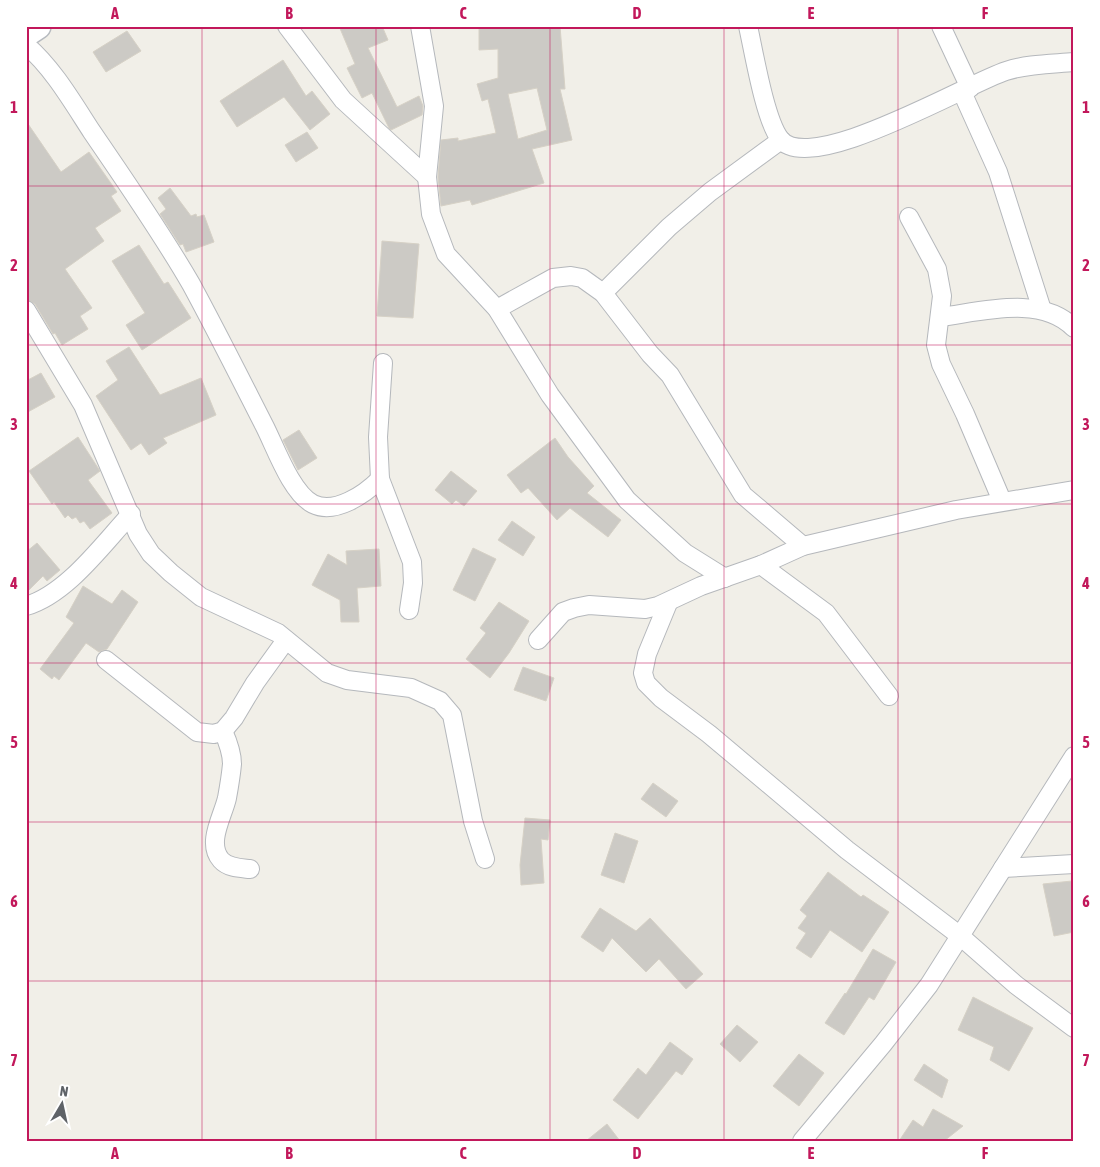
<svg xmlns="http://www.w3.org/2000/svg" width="1100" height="1167" font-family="'Asap Condensed',sans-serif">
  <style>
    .building { fill: #cccac5; stroke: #d6d1c6; fill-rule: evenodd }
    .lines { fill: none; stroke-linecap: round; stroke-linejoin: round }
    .street-casing { stroke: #b5b8bc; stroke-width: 20 }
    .secondary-casing { stroke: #b6babf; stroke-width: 28 }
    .street { stroke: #fff; stroke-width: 18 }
    .secondary { stroke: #fff; stroke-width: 25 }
    .grid { fill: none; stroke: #c2185b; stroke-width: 1; stroke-opacity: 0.55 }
    .neatline { fill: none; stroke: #c2185b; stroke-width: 2 }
    .grid-label { font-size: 16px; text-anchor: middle; font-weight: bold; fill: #c2185b }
  </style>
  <rect width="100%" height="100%" fill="#f1efe8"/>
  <!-- building -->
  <g class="building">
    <polygon points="339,26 382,26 388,40 368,48 397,107 419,96 423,106 422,115 391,130 389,128 372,93 362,98 347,68 355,64"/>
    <path d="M479,26h81l5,63h-5l12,51 -40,9 12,34 -72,22 -2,-5 -29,6 -3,-29 3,-37 17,-2v3l38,-8 -8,-34 -6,2 -5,-17 21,-6v-29l-19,1zM537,88l10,42 -29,9 -10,-45z"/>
    <polygon points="127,31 141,51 106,72 93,52"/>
    <polygon points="283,60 306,96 312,91 330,114 310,130 284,97 237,127 220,101"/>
    <polygon points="26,121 61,172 89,152 117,192 111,196 121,211 95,228 104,241 65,269 92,308 80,316 88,329 62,345 55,333 53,334 35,304 26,299"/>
    <polygon points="307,132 318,148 296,162 285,145"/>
    <polygon points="170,188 191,216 196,214 197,217 204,215 214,242 186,252 183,244 180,245 160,214 166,209 158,198"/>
    <polygon points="382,241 419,244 413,318 377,316"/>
    <polygon points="139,245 164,284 168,282 191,318 142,350 126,325 145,313 112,261"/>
    <polygon points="129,347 160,395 201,378 216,415 163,438 167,443 149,455 141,443 131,450 96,396 118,380 106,361"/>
    <polygon points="41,373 55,397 26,413 26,381"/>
    <polygon points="299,430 317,458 298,470 283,440"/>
    <polygon points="78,437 100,471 88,480 112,513 90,529 84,521 80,523 76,517 72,519 68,515 65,518 54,502 52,504 29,471"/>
    <polygon points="555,438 568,457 594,486 587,493 621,520 608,537 570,508 557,520 528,488 521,493 507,475"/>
    <polygon points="451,471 477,491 464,506 456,500 452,504 435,490"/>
    <polygon points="512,521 535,537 523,556 498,540"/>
    <polygon points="37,543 60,570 47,581 43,576 26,593 26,552"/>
    <polygon points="473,548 496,559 475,601 453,590"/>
    <polygon points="379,549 381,586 357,588 359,622 341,622 340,600 312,585 328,554 347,565 346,551"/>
    <polygon points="83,586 112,604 122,590 138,602 107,649 99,652 86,643 59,680 54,676 52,679 40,669 74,623 66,617"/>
    <polygon points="499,602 529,621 509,653 490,678 466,659 486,633 480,628"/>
    <polygon points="523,667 554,678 546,701 514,690"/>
    <polygon points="653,783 678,801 666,817 641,799"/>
    <polygon points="525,818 550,820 548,840 541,839 544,883 521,885 520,865"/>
    <polygon points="615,833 638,841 624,883 601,875"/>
    <polygon points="828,872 861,897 863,895 889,912 862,952 830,930 811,958 796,948 806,933 798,928 807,916 800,910"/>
    <polygon points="1072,881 1074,932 1054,936 1043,884"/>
    <polygon points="600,908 636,931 650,918 703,974 686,989 659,959 646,972 612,938 603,952 581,937"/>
    <polygon points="873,949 896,962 874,1000 869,997 844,1035 825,1023 845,993 846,994"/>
    <polygon points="973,997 1033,1028 1009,1071 990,1060 994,1047 958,1030"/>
    <polygon points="737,1025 758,1042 740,1062 720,1044"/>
    <polygon points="670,1042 693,1059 682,1075 676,1071 638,1119 613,1100 638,1068 646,1075"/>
    <polygon points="799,1054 824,1073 799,1106 773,1086"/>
    <polygon points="924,1064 948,1080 942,1098 914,1080"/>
    <polygon points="933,1109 963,1126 944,1141 899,1141 913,1120 923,1127"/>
    <polygon points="607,1124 620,1141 586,1141"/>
  </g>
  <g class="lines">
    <defs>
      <g id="street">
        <polyline points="287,26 343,100 427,177"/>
        <polyline points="420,26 434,106 427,177 431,214 446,254 497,309 550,395 627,500 685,553 725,578"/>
        <path d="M748,26c6,27 17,94 32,113 30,38 188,-56 226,-68 21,-7 46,-7 68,-9"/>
        <polyline points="941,26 970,88"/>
        <path d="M26,45c27,23 47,58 66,87 34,50 69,100 99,152 25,46 49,94 73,141 11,21 27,68 49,79 22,11 52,-10 67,-25"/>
        <polyline points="962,92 998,172 1042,310"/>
        <polyline points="909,217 937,269 942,296 936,345 941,364 965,414 1002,501"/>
        <polyline points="603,293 669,227 710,192 781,140"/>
        <polyline points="497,309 553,278 571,276 582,278 603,293 650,354 670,375 743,495 803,546"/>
        <polyline points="26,310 83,405 138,534 151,554 171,573 201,597 278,633 327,673 347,680 411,688 440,701 452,715 473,821 485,859"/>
        <path d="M940,317c41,-5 101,-23 134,11"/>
        <polyline points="383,363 378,437 380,479 412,562 413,583 409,610"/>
        <polyline points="761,565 826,613 889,696"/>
        <polyline points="668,603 647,654 643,673 646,683 661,698 709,734 847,850 959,935 1016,985 1074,1028"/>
        <path d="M26,606c41,-12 76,-61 105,-92"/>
        <polyline points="538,640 563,612 574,608 589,605 645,609 658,606 701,586 761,565 803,546 956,510 1074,490"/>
        <polyline points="106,660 197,732 214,734 223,731 234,718 255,683 286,640"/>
        <path d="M223,731c5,11 9,21 9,33 -1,11 -3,23 -5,34 -4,18 -21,45 -6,62 7,8 19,8 29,9"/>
        <polyline points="1003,868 1074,864"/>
        <polyline points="802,1141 883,1044 929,985 1074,756"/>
      </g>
      <polyline id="secondary" points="26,34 38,26"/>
    </defs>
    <!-- street casing -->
    <use href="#street" class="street-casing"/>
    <!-- secondary casing -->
    <use href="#secondary" class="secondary-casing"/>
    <!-- street -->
    <use href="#street" class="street"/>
    <!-- secondary -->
    <use href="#secondary" class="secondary"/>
  </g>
  <!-- grid -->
  <path class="grid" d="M202,26v1115M376,26v1115M550,26v1115M724,26v1115M898,26v1115M26,186h1048M26,345h1048M26,504h1048M26,663h1048M26,822h1048M26,981h1048"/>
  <!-- border -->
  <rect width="1100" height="1167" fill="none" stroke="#ffffff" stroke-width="55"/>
  <!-- north arrow -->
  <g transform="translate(62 1104) rotate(9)" stroke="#ffffff" stroke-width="4" paint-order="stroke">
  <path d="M0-4L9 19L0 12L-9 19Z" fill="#5f6368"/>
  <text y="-8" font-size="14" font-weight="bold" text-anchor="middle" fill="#5f6368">N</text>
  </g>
  <rect x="28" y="28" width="1044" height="1112" class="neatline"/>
  <g class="grid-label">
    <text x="115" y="19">A</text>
    <text x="289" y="19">B</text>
    <text x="463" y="19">C</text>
    <text x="637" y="19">D</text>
    <text x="811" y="19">E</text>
    <text x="985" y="19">F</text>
    <text x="14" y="113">1</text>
    <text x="1086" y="113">1</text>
    <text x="14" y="271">2</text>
    <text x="1086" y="271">2</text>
    <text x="14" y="430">3</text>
    <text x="1086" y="430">3</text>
    <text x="14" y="589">4</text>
    <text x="1086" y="589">4</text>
    <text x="14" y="748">5</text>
    <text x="1086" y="748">5</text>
    <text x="14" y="907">6</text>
    <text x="1086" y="907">6</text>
    <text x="14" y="1066">7</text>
    <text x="1086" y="1066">7</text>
    <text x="115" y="1159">A</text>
    <text x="289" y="1159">B</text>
    <text x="463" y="1159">C</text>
    <text x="637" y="1159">D</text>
    <text x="811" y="1159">E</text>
    <text x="985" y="1159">F</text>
  </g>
</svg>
